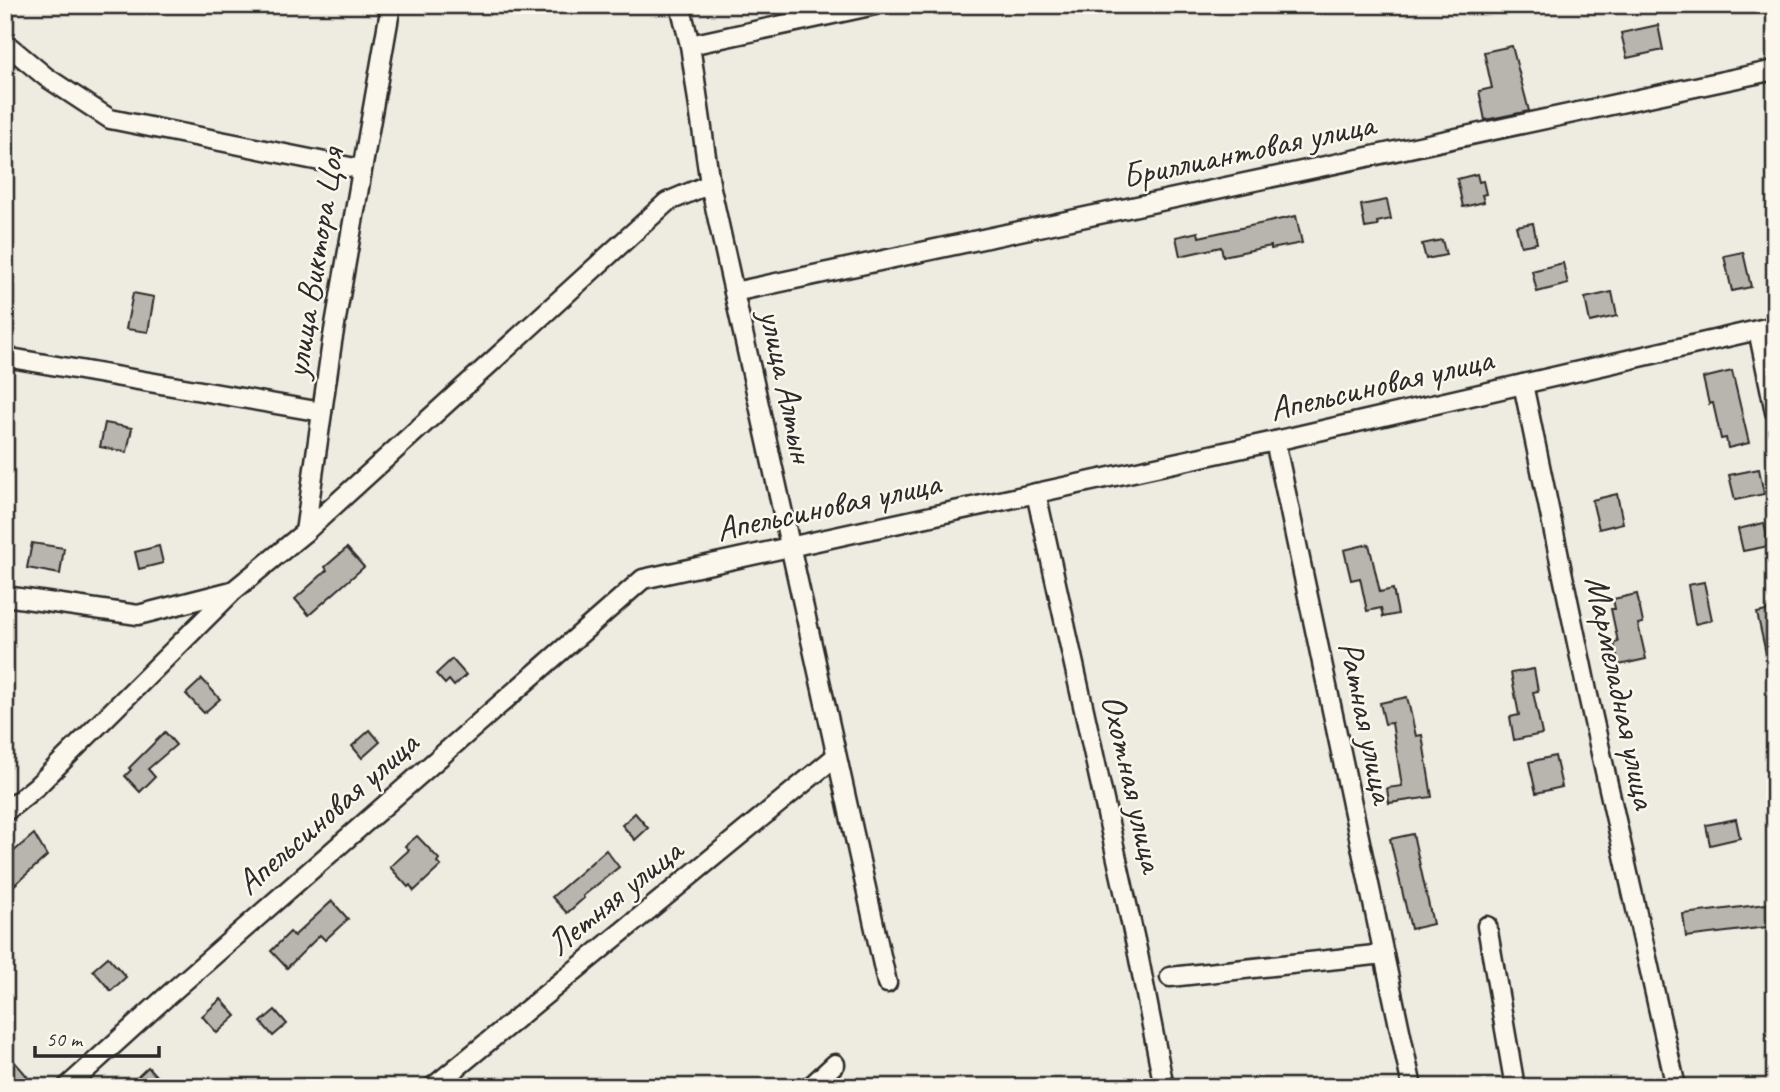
<svg xmlns="http://www.w3.org/2000/svg" width="1780" height="1092" font-family="Caveat,sans-serif">
  <style>
    .building { fill: #b8b5ae; stroke: #2b2b2b; stroke-width: 2 }
    .lines { fill: none; stroke-linecap: round; stroke-linejoin: round }
    .minor-casing { stroke: #2b2b2b; stroke-width: 23 }
    .minor { stroke: #fbf7ec; stroke-width: 18 }
    .labels { text-anchor: middle; dominant-baseline: central; stroke-width: 5; stroke-linejoin: round; paint-order: stroke }
    .street-label { font-size: 35px; fill: #2b2b2b; stroke: #fbf7ec }
  </style>
  <rect width="100%" height="100%" fill="#eeebe0"/>
  <filter id="ink" filterUnits="userSpaceOnUse"><feTurbulence type="fractalNoise" baseFrequency=".0143" numOctaves="2"/><feDisplacementMap in="SourceGraphic" scale="14" xChannelSelector="R" yChannelSelector="G"/><feConvolveMatrix kernelMatrix="1 2 1 2 8 2 1 2 1" color-interpolation-filters="sRGB"/></filter>
  <g filter="url(#ink)">
    <!-- building -->
    <g class="building">
      <polygon points="1658,25 1663,50 1627,58 1621,33"/>
      <polygon points="1512,46 1529,111 1485,120 1479,91 1492,88 1484,52"/>
      <polygon points="1477,174 1479,182 1483,181 1486,194 1482,195 1484,202 1463,207 1457,179"/>
      <polygon points="1387,200 1391,219 1377,222 1378,226 1365,228 1361,205"/>
      <polygon points="1296,216 1302,243 1271,249 1271,246 1223,256 1221,247 1180,256 1176,237 1198,232 1199,237"/>
      <polygon points="1533,223 1537,243 1521,246 1516,226"/>
      <polygon points="1442,240 1446,255 1426,259 1422,244"/>
      <polygon points="1743,252 1751,287 1732,291 1724,256"/>
      <polygon points="1563,263 1568,284 1537,292 1532,271"/>
      <polygon points="1612,292 1617,316 1590,322 1585,298"/>
      <polygon points="133,293 154,297 148,332 126,329"/>
      <polygon points="1732,371 1749,443 1728,448 1726,438 1721,439 1713,403 1709,404 1703,378"/>
      <polygon points="105,423 132,428 127,452 100,447"/>
      <polygon points="1759,469 1764,494 1735,500 1729,475"/>
      <polygon points="1617,494 1623,523 1599,529 1592,500"/>
      <polygon points="1764,523 1769,546 1743,551 1738,529"/>
      <polygon points="32,543 64,548 60,574 27,568"/>
      <polygon points="1369,544 1380,592 1393,589 1398,614 1383,617 1381,608 1367,611 1360,578 1351,580 1344,550"/>
      <polygon points="159,546 163,563 139,569 135,552"/>
      <polygon points="347,548 364,567 309,615 295,599 327,570 325,567"/>
      <polygon points="1704,582 1712,620 1695,624 1688,585"/>
      <polygon points="1637,594 1643,623 1638,624 1646,659 1619,665 1614,643 1618,642 1611,609 1615,609 1613,599"/>
      <polygon points="1775,609 1775,667 1769,667 1757,613"/>
      <polygon points="452,659 466,675 454,686 449,680 445,684 436,674"/>
      <polygon points="1534,669 1538,691 1533,692 1542,734 1514,740 1510,717 1519,715 1511,673"/>
      <polygon points="202,679 220,699 204,713 186,694"/>
      <polygon points="1407,697 1416,736 1422,735 1432,797 1389,803 1387,788 1402,786 1392,723 1385,724 1380,703"/>
      <polygon points="370,730 380,742 362,758 352,746"/>
      <polygon points="165,732 176,745 148,769 155,777 140,792 125,776 131,770 129,768"/>
      <polygon points="1555,756 1562,787 1536,793 1529,762"/>
      <polygon points="635,813 648,828 635,840 622,825"/>
      <polygon points="1736,819 1740,838 1710,845 1706,825"/>
      <polygon points="34,834 47,856 11,888 5,881 5,859"/>
      <polygon points="1413,834 1433,924 1411,929 1390,839"/>
      <polygon points="417,836 439,859 437,862 441,866 414,891 410,885 408,887 390,867 409,850 405,846"/>
      <polygon points="606,850 619,867 583,896 584,898 567,913 552,897"/>
      <polygon points="332,901 348,919 325,940 320,935 287,968 271,951 290,932 294,936"/>
      <polygon points="1775,903 1775,926 1686,937 1683,914"/>
      <polygon points="108,957 126,977 111,991 93,970"/>
      <polygon points="221,999 236,1016 217,1033 202,1016"/>
      <polygon points="275,1010 287,1024 273,1036 261,1022"/>
      <polygon points="5,1051 27,1076 15,1087 5,1087"/>
      <polygon points="148,1067 166,1087 127,1087"/>
    </g>
    <g class="lines">
      <defs>
        <g id="minor">
          <polyline points="680,5 690,45 710,184 887,983"/>
          <polyline points="5,43 46,77 110,119 360,169"/>
          <polyline points="690,45 875,5"/>
          <polyline points="734,292 1775,70"/>
          <polyline points="1758,330 1775,412"/>
          <polyline points="5,357 322,412"/>
          <polyline points="1523,384 1587,691 1676,1087"/>
          <polyline points="1275,441 1412,1087"/>
          <polyline points="1036,493 1138,954 1164,1087"/>
          <polyline points="305,532 332,342 391,5"/>
          <polyline points="5,596 138,615 232,591"/>
          <polyline points="5,812 37,786 233,591 305,532 667,202 710,184"/>
          <polyline points="1487,926 1515,1087"/>
          <polyline points="1170,977 1384,954"/>
          <polyline points="67,1087 165,998 643,579 1275,441 1775,326"/>
          <polyline points="433,1087 835,757"/>
          <polyline points="810,1087 835,1064"/>
        </g>
      </defs>
      <!-- minor casing -->
      <use href="#minor" class="minor-casing"/>
      <!-- minor -->
      <use href="#minor" class="minor"/>
    </g>
  </g>
  <g class="labels">
    <!-- street labels -->
    <g class="street-label">
      <text transform="translate(1248 150) rotate(-12)">Бриллиантовая улица</text>
      <text transform="translate(314 263) rotate(-81)">улица Виктора Цоя</text>
      <text transform="translate(1381 384) rotate(-13)">Апельсиновая улица</text>
      <text transform="translate(787 386) rotate(78)">улица Алтын</text>
      <text transform="translate(828 506) rotate(-12)">Апельсиновая улица</text>
      <text transform="translate(1621 692) rotate(78)">Мармеладная улица</text>
      <text transform="translate(1367 722) rotate(78)">Ратная улица</text>
      <text transform="translate(1133 783) rotate(77)">Охотная улица</text>
      <text transform="translate(327 813) rotate(-41)">Апельсиновая улица</text>
      <text transform="translate(614 897) rotate(-39)">Летняя улица</text>
    </g>
  </g>
  <!-- margin -->
  <rect width="1780" height="1092" fill="none" stroke="#fbf7ec" stroke-width="28"/>
  <rect x="14" y="14" width="1752" height="1064" fill="none" stroke="#2b2b2b" stroke-width="2.5" filter="url(#ink)"/>
  <!-- scale -->
  <path d="M35 1046v10h124v-10" fill="none" stroke="#2b2b2b" stroke-width="3.5"/>
  <text x="46" y="1046" font-size="21" fill="#2b2b2b" stroke="#fbf7ec" stroke-width="5" paint-order="stroke">50 m</text>
</svg>
